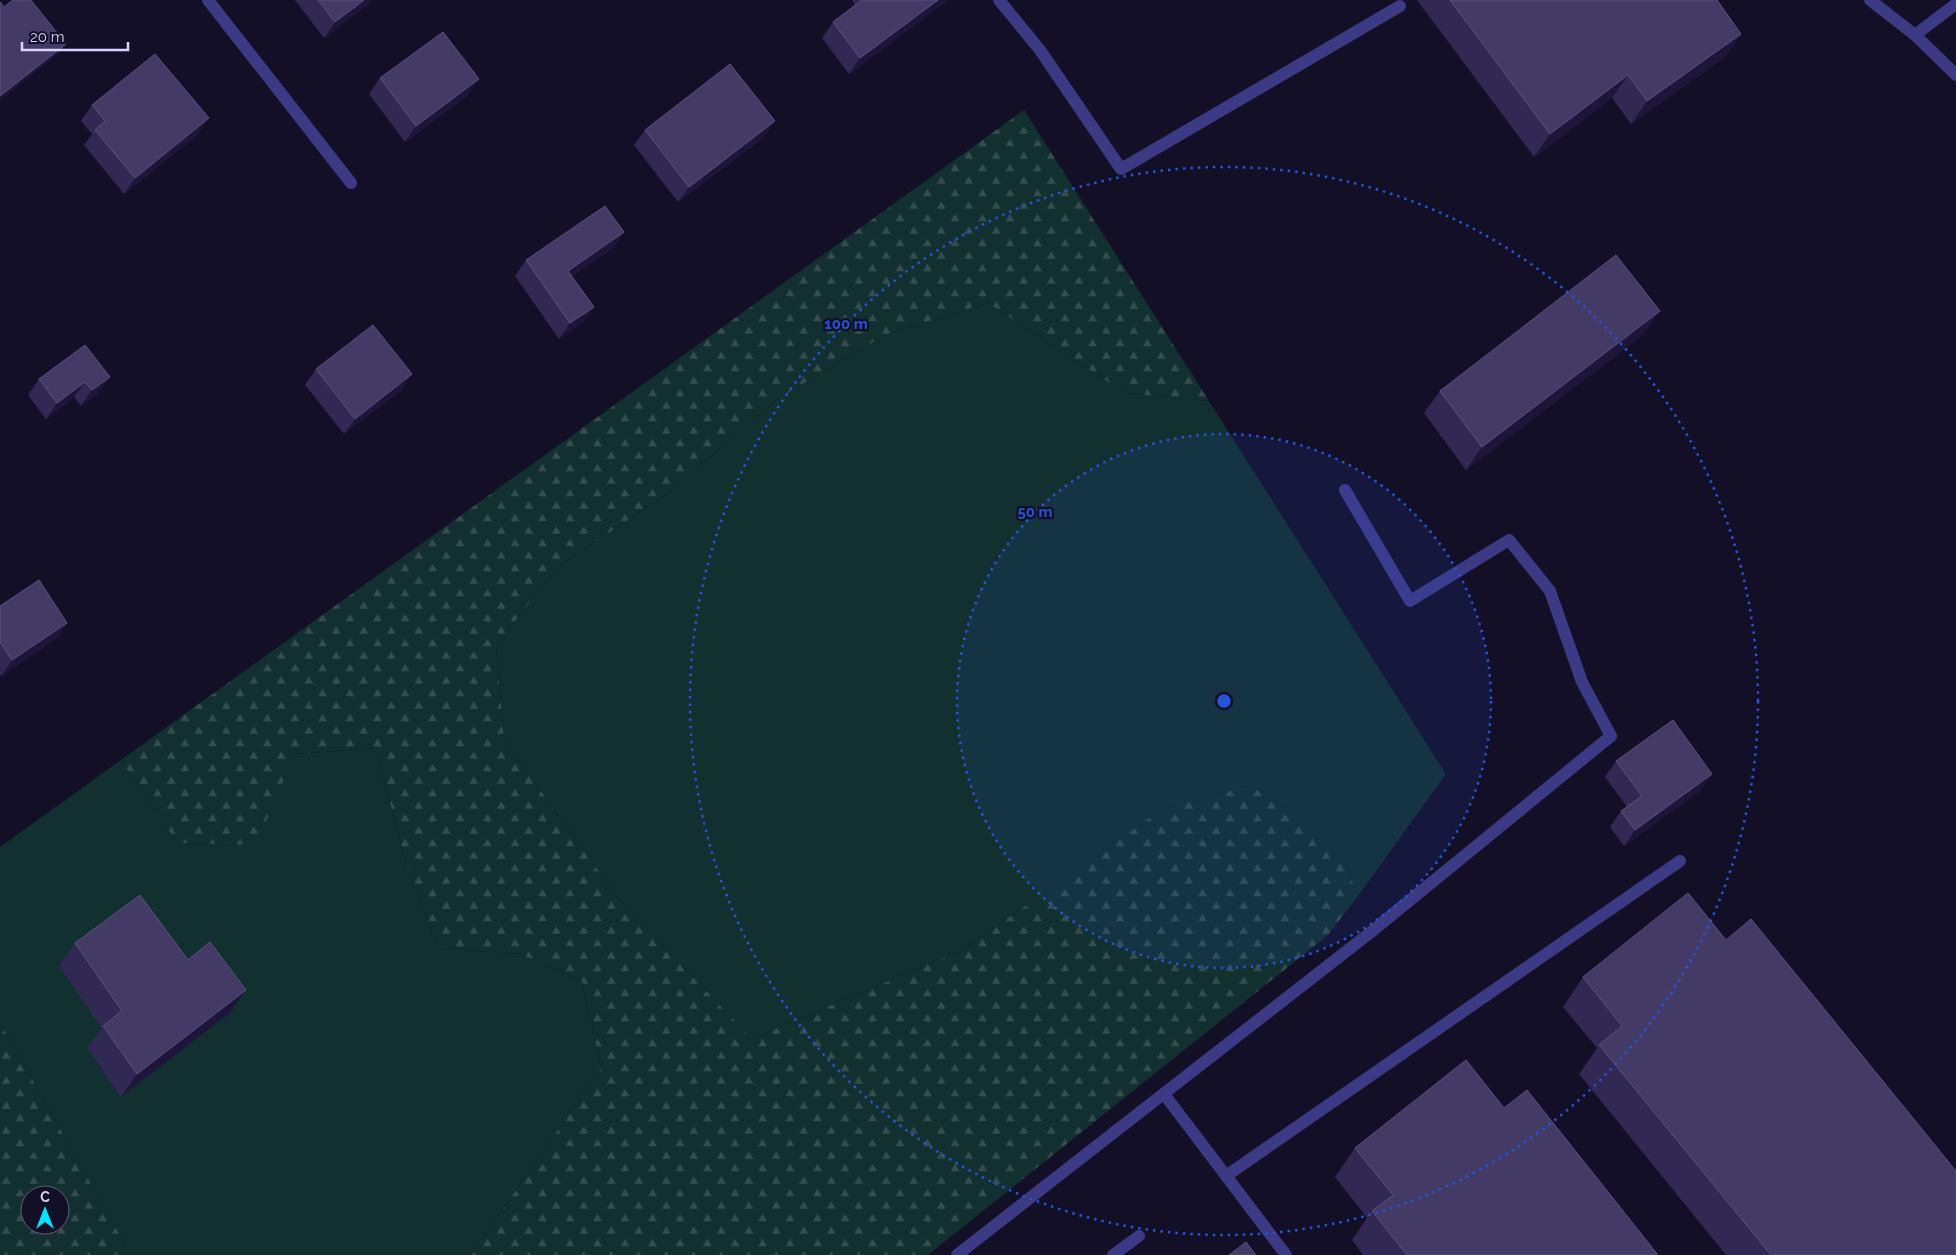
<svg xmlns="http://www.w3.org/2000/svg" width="1956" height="1255" font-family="Raleway,sans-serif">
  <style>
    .grass { fill: #12302f }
    .forest { fill: url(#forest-firs); fill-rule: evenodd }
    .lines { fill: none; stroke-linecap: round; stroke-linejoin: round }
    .minor { stroke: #3d3a85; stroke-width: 12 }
    .wall { fill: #312854 }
    .shaded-wall { fill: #1d163a }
    .building { fill: #433a66; stroke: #5a527e }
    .ring { fill: none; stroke: #2655da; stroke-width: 2.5; stroke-dasharray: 2.5 5 }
    .centre { fill: #2655da; stroke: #130f26; stroke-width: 2.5 }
    .ring-label { font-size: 15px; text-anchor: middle; font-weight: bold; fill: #2655da; stroke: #130f26; stroke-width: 4.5; stroke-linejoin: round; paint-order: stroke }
  </style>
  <defs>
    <pattern id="forest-firs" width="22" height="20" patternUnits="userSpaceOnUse" patternTransform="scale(1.25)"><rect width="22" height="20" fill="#12302f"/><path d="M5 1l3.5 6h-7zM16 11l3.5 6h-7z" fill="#344d4e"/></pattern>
  </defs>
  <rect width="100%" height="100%" fill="#130f26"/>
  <!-- grass -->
  <g class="grass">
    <polygon points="988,303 1125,393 1209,401 1446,774 1358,896 1346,865 1293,812 1249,785 1160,810 1075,872 961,950 752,1039 622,903 504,740 496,646 556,568 667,494 775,401 885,335"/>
    <polygon points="376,748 407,868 438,948 520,954 582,981 601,1068 471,1255 131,1255 0,1022 0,847 121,760 177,843 255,845 295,754"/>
  </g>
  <!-- forest -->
  <g class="forest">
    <polygon points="1024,110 1209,401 1125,393 988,303 885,335 775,401 667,494 556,568 496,646 504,740 622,903 752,1039 961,950 1075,872 1160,810 1249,785 1293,812 1346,865 1358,896 1328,935 928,1255 471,1255 601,1068 582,981 520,954 438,948 407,868 376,748 295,754 256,845 177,843 121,760"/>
    <path d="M0,1022l131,233h-131zM30,1195h30v30h-30z"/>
  </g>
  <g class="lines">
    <!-- minor -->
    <g class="minor">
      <polyline points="208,0 351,183"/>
      <polyline points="999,0 1040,50 1121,169 1400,6"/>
      <polyline points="1870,0 1915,35 1956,4"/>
      <polyline points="1915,35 1956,75"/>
      <polyline points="1164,1094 1286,1255"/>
      <polyline points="1226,1176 1680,861"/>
      <polyline points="957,1255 1371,932 1611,736 1582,682 1550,591 1509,540 1410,601 1345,490"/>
      <polyline points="1113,1255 1139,1236"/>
    </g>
  </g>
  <!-- wall -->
  <g class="wall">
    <polygon points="295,0 371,0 368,4 324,38"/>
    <polygon points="852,0 948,0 849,74 822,38 833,22 855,5"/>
    <polygon points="1417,0 1717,0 1741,34 1725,57 1631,124 1612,98 1534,157"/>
    <polygon points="380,78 468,95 405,142 369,94"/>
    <polygon points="92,105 198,134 124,194 84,145 92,134 81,121"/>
    <polygon points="645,130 764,137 678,202 634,145"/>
    <polygon points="624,232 613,248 572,276 594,307 583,322 559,339 515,276 526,260"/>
    <polygon points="1644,334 1466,470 1424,413 1440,391"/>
    <polygon points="85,345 99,393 81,406 74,397 46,419 28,395 39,379"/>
    <polygon points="316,369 412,374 401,390 344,434 305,385"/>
    <polygon points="0,606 67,623 56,639 1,676 0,674"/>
    <polygon points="1616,761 1701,790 1624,846 1610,827 1621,811 1627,807 1605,777"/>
    <polygon points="1726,940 1956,1255 1726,1255 1579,1074 1597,1048 1563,1007 1583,977"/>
    <polygon points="75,943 188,960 230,1013 121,1097 87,1048 102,1028 59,966"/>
    <polygon points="1504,1108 1658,1255 1363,1255 1352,1240 1367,1218 1335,1177 1355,1148"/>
  </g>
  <!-- shaded-wall -->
  <g class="shaded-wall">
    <polygon points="364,0 371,0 368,4 324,38 335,22"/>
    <polygon points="938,0 948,0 849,74 860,58"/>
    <polygon points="1741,34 1725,57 1631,124 1647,101"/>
    <polygon points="66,44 61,52 0,100 0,96"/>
    <polygon points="1628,75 1612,98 1534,157 1550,134"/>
    <polygon points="479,79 468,95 405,142 416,126"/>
    <polygon points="209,118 198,134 124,194 135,178"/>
    <polygon points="775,121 764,137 678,202 689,187"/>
    <polygon points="624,232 613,248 557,286 568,271"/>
    <polygon points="594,307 583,322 559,339 570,323"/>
    <polygon points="1660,311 1644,334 1466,470 1482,447"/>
    <polygon points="412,374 401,390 344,434 355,419"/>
    <polygon points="110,377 99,393 81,406 92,390"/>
    <polygon points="85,382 74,397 46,419 57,403"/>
    <polygon points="67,623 56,639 1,676 12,660"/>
    <polygon points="1712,774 1701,790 1624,846 1635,830"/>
    <polygon points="246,990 230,1013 121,1097 137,1074"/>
  </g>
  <!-- building -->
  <g class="building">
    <polygon points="13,0 31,0 66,44 0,96 0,2 4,7"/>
    <polygon points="318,0 364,0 335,22"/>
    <polygon points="862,0 938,0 860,58 833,22"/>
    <polygon points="1450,0 1717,0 1741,34 1647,101 1628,75 1550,134"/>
    <polygon points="443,32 479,79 416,126 380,78"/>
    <polygon points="155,54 209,118 135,178 95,130 105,121 92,105"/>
    <polygon points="730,64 775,121 689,187 645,130"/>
    <polygon points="605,206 624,232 568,271 594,307 570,323 526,260"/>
    <polygon points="1616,255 1660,311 1482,447 1440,391"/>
    <polygon points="373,325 412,374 355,419 316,369"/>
    <polygon points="85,345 110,377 92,390 85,382 57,403 39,379"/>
    <polygon points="39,580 67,623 12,660 0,642 0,606"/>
    <polygon points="1673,720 1712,774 1635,830 1621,811 1642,796 1616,761"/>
    <polygon points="1688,893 1726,940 1751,919 1956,1171 1956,1255 1771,1255 1599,1045 1622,1026 1583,977"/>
    <polygon points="140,895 188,960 210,942 246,990 137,1074 103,1026 122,1011 75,943"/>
    <polygon points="1466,1060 1504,1108 1527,1090 1658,1255 1407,1255 1372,1211 1393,1195 1355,1148"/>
    <polygon points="1246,1242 1256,1255 1229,1255"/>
  </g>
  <!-- distance rings -->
  <circle cx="1224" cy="701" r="267" fill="#2655da" fill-opacity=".12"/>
  <g class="ring">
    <circle cx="1224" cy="701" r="267"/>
    <circle cx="1224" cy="701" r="534"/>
  </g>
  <circle cx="1224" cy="701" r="8" class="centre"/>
  <g class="ring-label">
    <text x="846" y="329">100 m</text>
    <text x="1035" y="517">50 m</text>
  </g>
  <!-- north arrow -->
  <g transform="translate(45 1210)"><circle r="24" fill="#130f26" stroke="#625e7d"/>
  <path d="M0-4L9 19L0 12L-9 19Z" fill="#00e5ff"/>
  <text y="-8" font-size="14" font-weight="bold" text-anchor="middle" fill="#d9d4ff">С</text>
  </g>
  <!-- scale -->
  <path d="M22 42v8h106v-8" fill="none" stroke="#d9d4ff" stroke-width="2.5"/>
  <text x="30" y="42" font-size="15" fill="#d9d4ff" stroke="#130f26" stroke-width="4" paint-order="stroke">20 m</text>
</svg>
